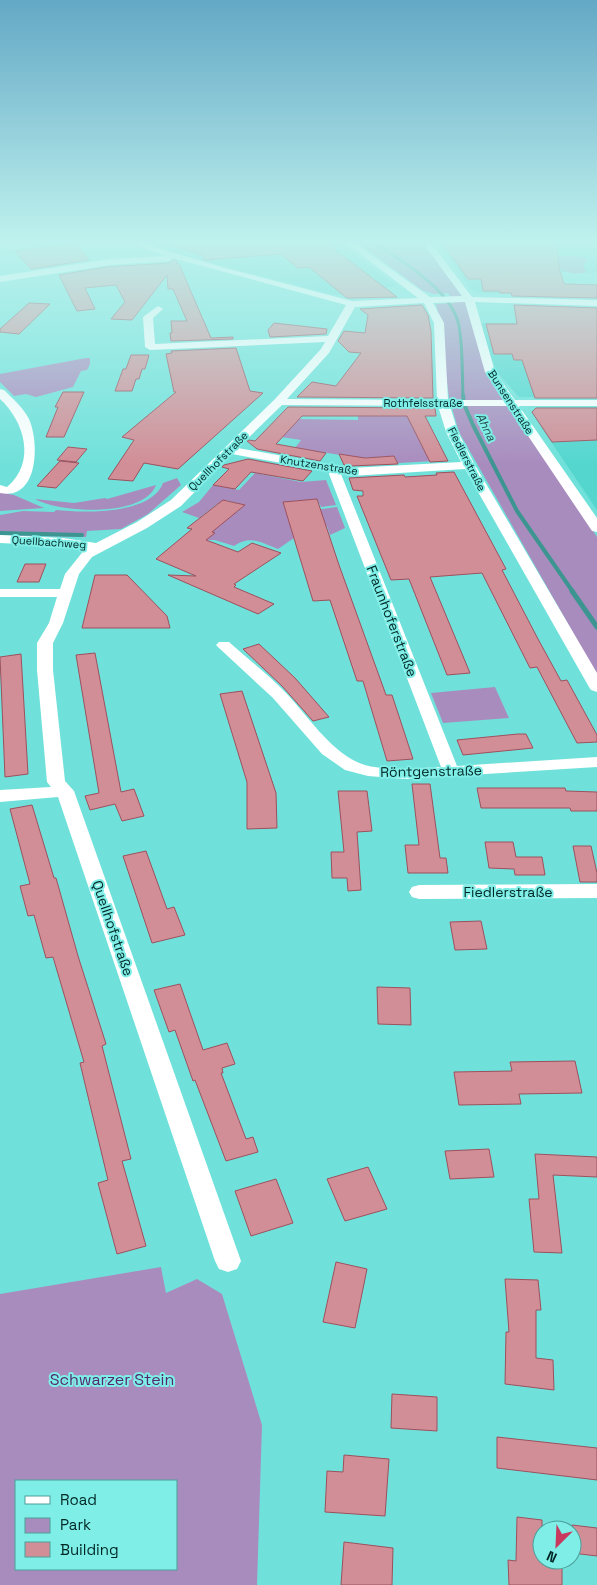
<svg xmlns="http://www.w3.org/2000/svg" width="597" height="1585" font-family="'Space Grotesk',sans-serif">
  <style>
    .built { fill: #54d6cf }
    .green { fill: #a98cbe; fill-rule: evenodd }
    .lines { fill: none; stroke-linecap: round; stroke-linejoin: round }
    .stream-far2 { stroke: #3c9590; stroke-width: 3 }
    .stream-far1 { stroke: #3c9590; stroke-width: 4 }
    .stream { stroke: #3c9590; stroke-width: 5 }
    .building { fill: #d28e97; stroke: #9d505d }
    .minor { fill: #fff; fill-rule: evenodd }
    .labels { text-anchor: middle; dominant-baseline: central; stroke-width: 4; stroke-linejoin: round; paint-order: stroke }
    .far-street-label { font-size: 11px; fill: #012725; stroke: #7eeee7 }
    .far-water-label { font-size: 12px; font-style: italic; fill: #234b49; stroke: #7eeee7 }
    .street-label { font-size: 14px; fill: #012725; stroke: #7eeee7 }
    .near-park-label { font-size: 16px; fill: #522a6c; stroke: #7eeee7 }
  </style>
  <rect width="100%" height="100%" fill="#70e1da"/>
  <!-- built -->
  <g class="built">
    <polygon points="143,243 342,243 346,248 397,286 335,295 185,256"/>
    <polygon points="437,243 597,243 597,273 541,271 542,294 477,293 471,289"/>
    <polygon points="480,323 597,323 597,397 519,397 496,371"/>
    <polygon points="536,407 597,407 597,510 531,412"/>
  </g>
  <!-- green -->
  <g class="green">
    <polygon points="358,243 424,243 468,305 485,371 509,408 547,459 597,537 597,675 459,432 449,398 439,317 436,304 455,303 448,293 434,294 422,290"/>
    <path d="M538,255l44,2 5,3 -4,6 3,6c-18,6 -34,-7 -48,-17z"/>
    <polygon points="86,358 90,358 90,364 87,370 81,371 73,387 36,397 26,394 14,396 0,382 0,374"/>
    <polygon points="358,416 412,416 430,460 453,460 398,463 394,456 360,458 295,448 301,440 281,437 298,419 358,420"/>
    <path d="M255,473l46,9 25,-2 10,25 -15,2 -4,-8 -34,3 2,7h13l2,3 37,-5 8,21 -15,7 -3,-9 -36,3 3,9 -16,11c-18,-7 -27,-14 -44,-3l-19,-6h-9l8,-7 -5,-2 25,-20 3,1 7,-7 -18,-5 -6,5 -3,-1 -18,14 -17,-6 17,-10 14,-17 26,5z"/>
    <path d="M177,478l4,7 -33,29 -27,15 -34,2 -1,6 -86,-2v-20l23,-4 31,1 2,-2c28,3 95,5 107,-27z"/>
    <path d="M156,485c-12,33 -97,28 -121,14l39,4 31,-5 2,1z"/>
    <polygon points="0,492 14,495 44,508 0,511"/>
    <polygon points="495,687 509,718 443,723 431,693"/>
    <path d="M161,1267l5,26 31,-14 25,15 40,131 -5,160h-257v-291zM16,1481h160v88h-160z"/>
  </g>
  <g class="lines">
    <!-- stream-far2 -->
    <path class="stream-far2" d="M375,243c27,18 78,48 84,83 4,23 3,47 4,70"/>
    <!-- stream-far1 -->
    <g class="stream-far1">
      <polyline points="463,395 464,404 473,425 517,511 573,592"/>
      <polyline points="0,533 82,535"/>
    </g>
    <!-- stream -->
    <polyline class="stream" points="572,591 597,627"/>
  </g>
  <!-- building -->
  <g class="building">
    <polygon points="172,242 330,242 339,255 342,255 397,297 347,298 309,267 298,268 281,254 204,260 204,256 172,245"/>
    <polygon points="442,242 557,242 559,268 564,284 597,285 597,298 512,296 511,293 500,293 499,291 483,291 481,279 468,279"/>
    <polygon points="76,243 89,260 31,269 15,251"/>
    <polygon points="174,260 177,261 176,263 179,264 211,338 233,337 233,339 171,341 170,333 172,333 171,321 187,321 173,289 168,289 167,275 132,320 111,319 125,302 116,285 85,288 95,309 77,311 59,275 107,267 169,263"/>
    <polygon points="29,303 50,304 19,334 0,332 0,329"/>
    <polygon points="422,305 428,315 431,331 433,398 297,397 312,382 336,386 361,353 349,352 338,341 344,331 365,333 368,315 360,309"/>
    <polygon points="514,305 597,308 597,398 535,398 522,360 514,360 512,354 494,354 486,324 517,324"/>
    <polygon points="274,323 327,329 326,334 270,337 268,330"/>
    <polygon points="236,348 250,391 263,393 178,469 144,463 133,481 108,479 134,440 122,437 176,392 174,392 166,354 172,353 171,351"/>
    <polygon points="131,355 149,355 145,369 142,369 139,379 136,379 132,391 115,391 123,369 126,369"/>
    <polygon points="63,392 84,392 64,437 46,437 58,407 55,407"/>
    <polygon points="288,407 435,408 436,416 425,416 448,461 430,462 407,416 302,416 276,444 326,453 320,461 257,449 247,441 249,440 255,441"/>
    <polygon points="536,408 597,408 597,440 552,442 532,412"/>
    <polygon points="68,447 87,449 76,462 57,460"/>
    <polygon points="339,454 365,458 394,456 398,464 350,466 344,465"/>
    <polygon points="248,459 312,471 303,481 251,472 235,489 213,485 229,469 222,467 224,465"/>
    <polygon points="60,461 79,463 56,488 37,486"/>
    <polygon points="454,472 506,569 502,570 538,639 561,681 567,680 597,735 597,742 577,743 537,667 530,668 482,573 430,577 470,673 447,675 409,579 391,580 357,496 363,496 363,491 353,490 349,478 404,475 405,477 437,475 436,473"/>
    <polygon points="317,499 339,565 386,695 392,695 413,759 387,761 363,681 357,681 330,600 313,601 283,502"/>
    <polygon points="223,500 245,505 212,532 215,533 206,540 238,552 252,543 281,553 234,584 236,585 234,587 274,604 258,614 168,575 196,576 156,559 192,529 187,528"/>
    <polygon points="25,564 46,564 39,582 17,582"/>
    <polygon points="95,575 127,575 167,616 170,628 82,628"/>
    <polygon points="259,644 295,678 329,717 313,721 282,686 243,649"/>
    <polygon points="95,653 121,792 134,789 144,816 122,821 115,804 90,810 85,796 99,793 76,655"/>
    <polygon points="21,654 28,774 5,777 0,657"/>
    <polygon points="242,691 276,793 277,828 247,829 247,782 220,694"/>
    <polygon points="518,734 526,734 533,748 463,755 457,740"/>
    <polygon points="412,784 430,784 440,858 446,858 448,873 408,873 405,845 419,845"/>
    <polygon points="477,788 565,788 566,791 597,792 597,811 571,811 570,808 481,808"/>
    <polygon points="338,791 367,791 372,831 357,832 361,890 348,891 347,878 332,878 331,852 344,852"/>
    <polygon points="32,805 54,878 56,878 78,956 106,1044 102,1046 131,1159 122,1161 146,1246 117,1254 98,1183 108,1180 80,1063 84,1062 53,957 46,958 34,915 28,916 20,886 30,884 10,809"/>
    <polygon points="485,842 513,842 516,857 542,857 545,875 515,875 514,869 489,868"/>
    <polygon points="573,846 591,846 597,873 597,882 580,882"/>
    <polygon points="146,851 167,909 174,907 185,935 152,943 123,856"/>
    <polygon points="481,921 487,949 455,950 450,922"/>
    <polygon points="180,984 203,1050 227,1043 235,1064 222,1068 223,1073 221,1073 246,1139 253,1137 258,1152 226,1161 195,1080 193,1081 175,1030 169,1032 154,990"/>
    <polygon points="377,987 410,988 411,1025 378,1024"/>
    <polygon points="575,1061 582,1093 519,1094 521,1104 459,1105 454,1072 512,1071 510,1062"/>
    <polygon points="489,1149 494,1177 450,1179 445,1151"/>
    <polygon points="535,1154 597,1157 597,1177 553,1175 562,1253 534,1252 529,1199 539,1199"/>
    <polygon points="368,1167 387,1209 345,1221 327,1179"/>
    <polygon points="276,1179 293,1223 251,1236 235,1191"/>
    <polygon points="336,1262 367,1269 355,1328 323,1322"/>
    <polygon points="505,1279 538,1280 541,1310 536,1310 536,1358 553,1360 554,1390 505,1384 506,1332 509,1332"/>
    <polygon points="392,1394 437,1397 437,1431 391,1428"/>
    <polygon points="497,1437 597,1448 597,1480 497,1468"/>
    <polygon points="344,1455 389,1459 385,1516 325,1512 327,1471 343,1472"/>
    <polygon points="517,1517 542,1520 542,1564 562,1566 562,1585 509,1585 508,1560 516,1561"/>
    <polygon points="572,1525 597,1528 597,1556 572,1553"/>
    <polygon points="344,1542 393,1548 392,1585 341,1585"/>
  </g>
  <g class="lines">
    <!-- minor -->
    <g class="minor">
      <path d="M130,243h11l84,25 127,33 66,-3 -72,-55h9l75,54 32,-1 -39,-53h8l41,54 125,3v6l-122,-4 20,70 20,28h82v6h-78l78,112v14l-5,-1 -84,-125h-58l8,26 17,33 122,208v19l-6,-2 -2,-3 -124,-218 -115,7 -9,-2 116,292 140,-9v10l-192,12 -37,-3 -23,-6 -23,-16 -49,-56 -54,-50 -3,-3 3,-3h10c19,17 40,33 57,51 22,23 42,55 71,69 20,10 61,6 84,5l-112,-293 1,-2 -98,-18 -51,52 -34,22 -55,29 -13,17 -16,49 -10,20v27l12,111 9,10 167,470 -4,8 -9,3 -9,-3 -4,-8 -157,-464 -58,5v-12l51,-3 -4,-5 -10,-112v-27l12,-20 8,-26h-57v-8h60l5,-15 20,-25 -22,-3 -63,-3v-8l63,3 33,5 41,-21 34,-22 104,-101 46,-50 4,-7 -175,8 -5,-3 -2,-30 15,-11 5,3 -10,9 2,26 173,-8 18,-31 -173,-47 -4,3 -59,4 -110,17v-6l110,-17 56,-3zM465,302l20,70 18,28h-55l-4,-77 -11,-20zM424,303l10,20 3,77 -150,-1 42,-46 26,-46zM282,405l156,1 8,26 15,30 -111,6 -112,-20z"/>
      <path d="M0,389l4,1c9,9 19,17 25,29 11,25 9,82 -29,74v-8l7,2c30,-25 17,-66 -7,-88z"/>
      <polygon points="597,884 597,898 419,899 412,897 409,892 412,887 419,885"/>
    </g>
  </g>
  <!-- sky -->
  <linearGradient id="sky" x2="0" y2="1"><stop stop-color="#63a8c5"/><stop offset="0.52" stop-color="#bff2ee"/><stop offset="1" stop-color="#bff2ee" stop-opacity="0"/></linearGradient>
  <rect width="597" height="464" fill="url(#sky)"/>
  <g class="labels">
    <!-- far-street labels -->
    <g class="far-street-label">
      <text transform="translate(511 402) rotate(57)">Bunsenstraße</text>
      <text x="423" y="403">Rothfelsstraße</text>
      <text transform="translate(467 459) rotate(63)">Fiedlerstraße</text>
      <text transform="translate(218 461) rotate(-45)">Quellhofstraße</text>
      <text transform="translate(319 465) rotate(9)">Knutzenstraße</text>
      <text transform="translate(49 542) rotate(4)">Quellbachweg</text>
    </g>
    <!-- far-water labels -->
    <g class="far-water-label">
      <text transform="translate(486 427) rotate(64)">Ahna</text>
    </g>
    <!-- street labels -->
    <g class="street-label">
      <text transform="translate(392 621) rotate(69)">Fraunhoferstraße</text>
      <text transform="translate(431 771) rotate(-1)">Röntgenstraße</text>
      <text x="508" y="892">Fiedlerstraße</text>
      <text transform="translate(113 928) rotate(71)">Quellhofstraße</text>
    </g>
    <!-- near-park labels -->
    <g class="near-park-label">
      <text x="112" y="1379">Schwarzer Stein</text>
    </g>
  </g>
  <!-- legend -->
  <rect x="15" y="1480" width="162" height="90" fill="#7eeee7" stroke="#4c9e99"/>
  <rect x="25" y="1496" width="25" height="8" fill="#ffffff" stroke="#4c9e99"/>
  <text x="60" y="1505" font-size="15" fill="#012725">Road</text>
  <rect x="25" y="1518" width="25" height="15" fill="#a98cbe" stroke="#4c9e99"/>
  <text x="60" y="1530" font-size="15" fill="#012725">Park</text>
  <rect x="25" y="1542" width="25" height="15" fill="#d28e97" stroke="#4c9e99"/>
  <text x="60" y="1555" font-size="15" fill="#012725">Building</text>
  <!-- north arrow -->
  <g transform="translate(557 1545) rotate(204)"><circle r="24" fill="#7eeee7" stroke="#4c9e99"/>
  <path d="M0-4L9 19L0 12L-9 19Z" fill="#c8395d"/>
  <text y="-8" font-size="14" font-weight="bold" text-anchor="middle" fill="#012725">N</text>
  </g>
</svg>
